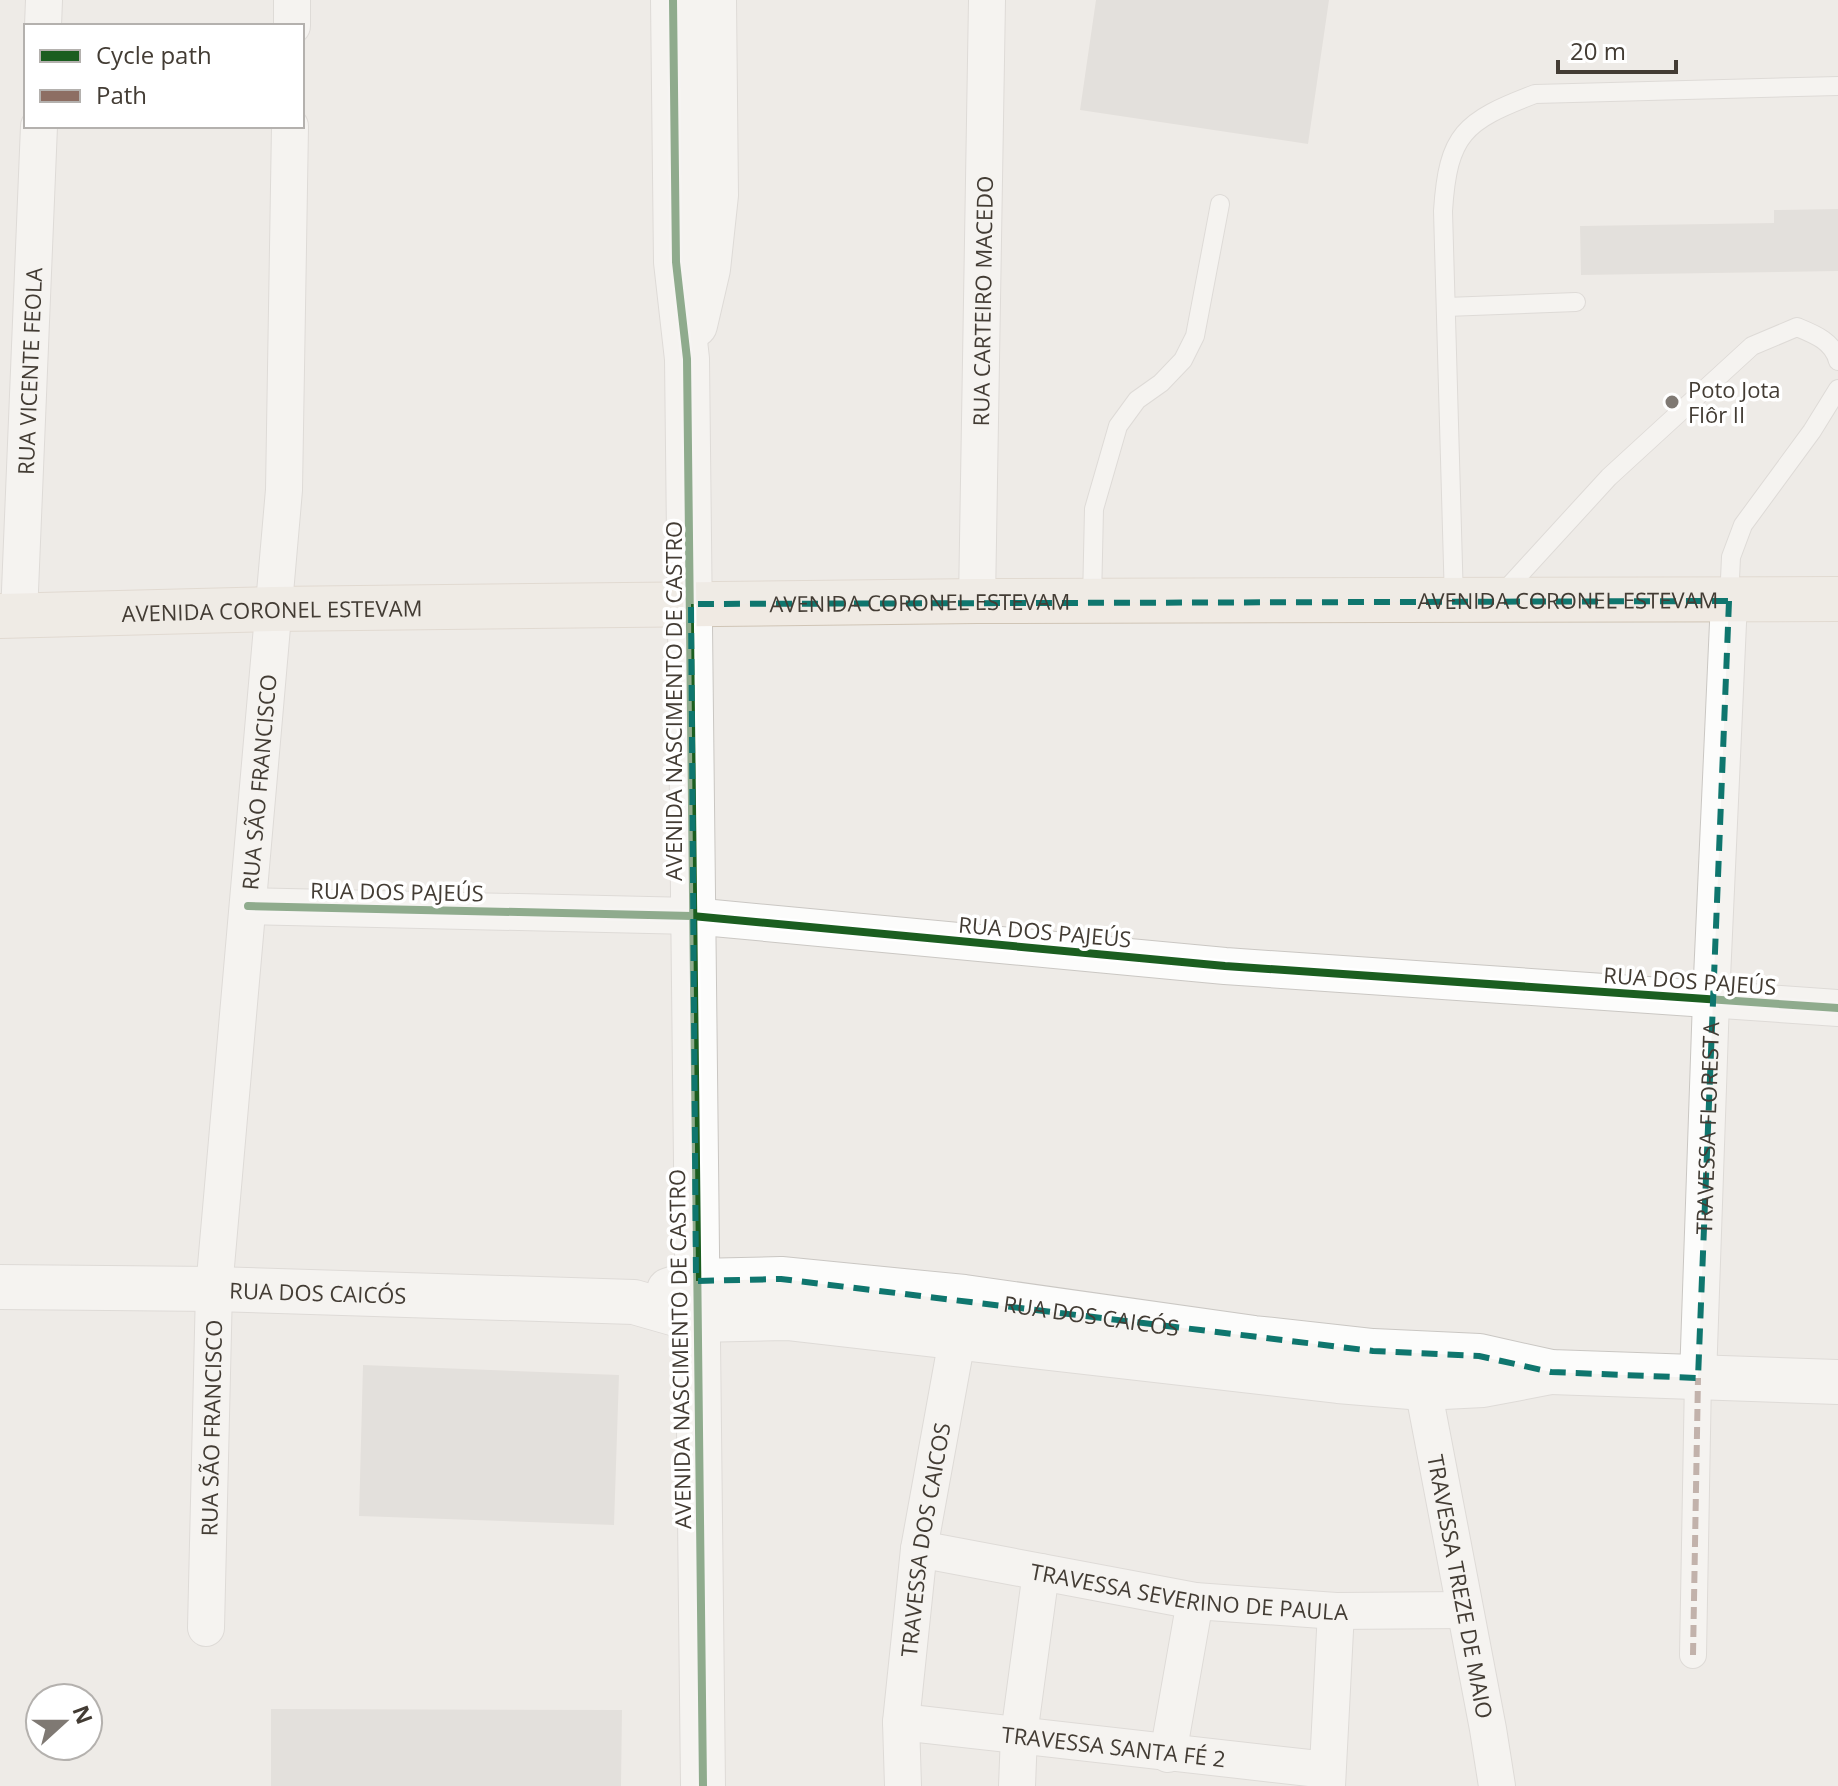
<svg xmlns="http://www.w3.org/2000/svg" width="1838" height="1786" font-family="'Open Sans',sans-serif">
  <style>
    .building { fill: #d6d3ce }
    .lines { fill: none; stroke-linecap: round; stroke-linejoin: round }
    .service-casing { stroke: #cac7c3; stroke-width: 20 }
    .pedestrian-casing { stroke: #cac7c3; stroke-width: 28 }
    .minor-casing { stroke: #cac7c3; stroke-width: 38 }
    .tertiary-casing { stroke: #cac7c3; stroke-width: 46 }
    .primary-casing { stroke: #d0c5b6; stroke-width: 46 }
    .service { stroke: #fcfcfb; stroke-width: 18 }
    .pedestrian { stroke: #fcfcfb; stroke-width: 26 }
    .minor { stroke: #fcfcfb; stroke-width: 36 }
    .tertiary { stroke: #fcfcfb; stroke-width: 44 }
    .primary { stroke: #f0eae3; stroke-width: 44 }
    .quiet { stroke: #8d6e63; stroke-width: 6; stroke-dasharray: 12 6; stroke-linecap: butt }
    .cycleway-casing { stroke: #fff; stroke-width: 13 }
    .cycleway { stroke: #1b5e20; stroke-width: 8 }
    .marked { fill: none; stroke: #0f766e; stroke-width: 6; stroke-dasharray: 16 10; stroke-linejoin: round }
    .poi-dot { fill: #7f7973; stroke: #fff; stroke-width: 3 }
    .labels { text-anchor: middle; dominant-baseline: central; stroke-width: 7; stroke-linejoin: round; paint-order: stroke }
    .street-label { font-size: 22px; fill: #433c34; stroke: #fff }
    .poi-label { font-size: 22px; fill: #433c34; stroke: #fff; text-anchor: start }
  </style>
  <rect width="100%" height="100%" fill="#eeebe7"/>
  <!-- building -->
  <g class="building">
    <polygon points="1096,0 1329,0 1308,144 1080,110"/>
    <polygon points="1838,209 1838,271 1581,275 1580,226 1774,223 1774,210"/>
    <polygon points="363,1365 619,1375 614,1525 359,1516"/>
    <polygon points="271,1709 622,1710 621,1786 271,1786"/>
  </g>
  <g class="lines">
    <defs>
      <g id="service">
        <polyline points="1446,307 1576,302"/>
        <path d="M1500,596l109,-119 143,-131 45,-19c17,7 36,14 41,34"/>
        <polyline points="1092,601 1094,509 1118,426 1137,400 1161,383 1183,360 1195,336 1220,204"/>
        <path d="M1454,601l-11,-390c5,-77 21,-90 92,-117l303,-8"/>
        <polyline points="1729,601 1731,557 1743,525 1812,431 1838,389"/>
      </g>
      <polyline id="pedestrian" points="1693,1655 1698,1378"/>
      <g id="minor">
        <polyline points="43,26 44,0"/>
        <polyline points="292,26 292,0"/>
        <path id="s1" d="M977,601l10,-601"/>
        <path id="s2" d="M19,615l20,-489"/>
        <polyline points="248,906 692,916 1225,966 1838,1008"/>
        <path id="s3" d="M1698,1378l13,-378 18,-399"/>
        <path id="s4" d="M1423,1388l65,341 9,57"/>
        <path id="s5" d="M919,1549l276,52 141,10 128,-1"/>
        <path id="s6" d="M206,1628l8,-339 70,-799 6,-364"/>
        <path id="s7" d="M901,1722l426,48"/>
        <polyline points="1168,1754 1195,1601"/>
        <path id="s8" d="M903,1786l-2,-64 18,-173 43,-237"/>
        <polyline points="1017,1786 1019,1735 1041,1572"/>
        <polyline points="1327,1786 1336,1611"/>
      </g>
      <g id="tertiary">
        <polyline points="673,0 676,262 687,359 703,1786"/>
        <polyline points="695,325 708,269 716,195 714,0"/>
        <path id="s9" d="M0,1287l214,2 420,13 63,18 90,-2 551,63 85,7 60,-3 68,-13"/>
        <path id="s10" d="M669,1290l27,-9 85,-2 183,18 290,41 119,13 106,5 72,16 287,10"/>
      </g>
      <g id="primary">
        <path id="s11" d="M0,616l273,-7 704,-8 861,-2"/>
      </g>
    </defs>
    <!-- service casing -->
    <use href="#service" class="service-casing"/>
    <!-- pedestrian casing -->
    <use href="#pedestrian" class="pedestrian-casing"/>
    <!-- minor casing -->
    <use href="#minor" class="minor-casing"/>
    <!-- tertiary casing -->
    <use href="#tertiary" class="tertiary-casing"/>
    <!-- primary casing -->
    <use href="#primary" class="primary-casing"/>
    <!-- service -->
    <use href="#service" class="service"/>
    <!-- pedestrian -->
    <use href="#pedestrian" class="pedestrian"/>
    <!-- minor -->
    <use href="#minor" class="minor"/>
    <!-- tertiary -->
    <use href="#tertiary" class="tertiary"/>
    <!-- primary -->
    <use href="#primary" class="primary"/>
    <!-- quiet -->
    <polyline class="quiet" points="1693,1655 1698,1378"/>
    <defs>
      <g id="cycleway">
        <polyline points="673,0 676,262 687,359 703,1786"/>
        <polyline points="248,906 692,916 1225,966 1838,1008"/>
      </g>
    </defs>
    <!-- cycleway casing -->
    <use href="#cycleway" class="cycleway-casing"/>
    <!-- cycleway -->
    <use href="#cycleway" class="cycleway"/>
  </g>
  <!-- marked area -->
  <path d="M0 0H1838V1786H0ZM1729,601l-31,777 -147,-6 -72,-16 -106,-5 -592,-72 -85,2 -5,-677z" fill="#eeebe7" fill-opacity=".55" fill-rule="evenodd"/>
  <path class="marked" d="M1729,601l-31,777 -147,-6 -72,-16 -106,-5 -592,-72 -85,2 -5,-677z"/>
  <!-- markers -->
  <circle class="poi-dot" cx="1672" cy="402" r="8"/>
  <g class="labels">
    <!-- street labels -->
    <g class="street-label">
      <text stroke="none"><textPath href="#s1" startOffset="300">RUA CARTEIRO MACEDO</textPath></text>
      <text stroke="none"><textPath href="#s2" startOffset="244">RUA VICENTE FEOLA</textPath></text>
      <text stroke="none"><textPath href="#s11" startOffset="1568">AVENIDA CORONEL ESTEVAM</textPath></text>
      <text stroke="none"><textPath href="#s11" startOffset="920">AVENIDA CORONEL ESTEVAM</textPath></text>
      <text stroke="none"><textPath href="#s11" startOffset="272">AVENIDA CORONEL ESTEVAM</textPath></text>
      <text transform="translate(673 701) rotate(-90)">AVENIDA NASCIMENTO DE CASTRO</text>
      <text stroke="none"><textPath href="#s6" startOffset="848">RUA SÃO FRANCISCO</textPath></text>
      <text transform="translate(397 891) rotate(1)">RUA DOS PAJEÚS</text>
      <text transform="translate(1045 931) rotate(5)">RUA DOS PAJEÚS</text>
      <text transform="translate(1690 980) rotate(4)">RUA DOS PAJEÚS</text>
      <text stroke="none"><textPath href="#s3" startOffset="250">TRAVESSA FLORESTA</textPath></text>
      <text stroke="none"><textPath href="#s9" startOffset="318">RUA DOS CAICÓS</textPath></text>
      <text stroke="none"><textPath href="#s10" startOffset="426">RUA DOS CAICÓS</textPath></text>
      <text transform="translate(679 1349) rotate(-91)">AVENIDA NASCIMENTO DE CASTRO</text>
      <text stroke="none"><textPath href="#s6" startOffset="200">RUA SÃO FRANCISCO</textPath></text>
      <text stroke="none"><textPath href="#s8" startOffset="248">TRAVESSA DOS CAICOS</textPath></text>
      <text stroke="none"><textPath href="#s4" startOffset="202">TRAVESSA TREZE DE MAIO</textPath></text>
      <text stroke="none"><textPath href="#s5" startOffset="274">TRAVESSA SEVERINO DE PAULA</textPath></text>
      <text stroke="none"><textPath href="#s7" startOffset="214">TRAVESSA SANTA FÉ 2</textPath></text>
    </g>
    <!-- poi labels -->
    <g class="poi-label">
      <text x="1688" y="389">Poto Jota<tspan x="1688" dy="25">Flôr II</tspan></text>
    </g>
  </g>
  <!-- legend -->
  <rect x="24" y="24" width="280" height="104" fill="#ffffff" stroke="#b4b1ae" stroke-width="2"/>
  <rect x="40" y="50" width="40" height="12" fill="#1b5e20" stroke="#b4b1ae" stroke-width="2"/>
  <text x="96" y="64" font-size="24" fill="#433c34">Cycle path</text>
  <rect x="40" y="90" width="40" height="12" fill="#8d6e63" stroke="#b4b1ae" stroke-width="2"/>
  <text x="96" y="104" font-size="24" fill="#433c34">Path</text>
  <!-- north arrow -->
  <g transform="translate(64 1722) rotate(69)"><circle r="38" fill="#ffffff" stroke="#b4b1ae" stroke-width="2"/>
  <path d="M0-6L14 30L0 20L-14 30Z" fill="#7f7973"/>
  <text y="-12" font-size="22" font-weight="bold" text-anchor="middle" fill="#433c34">N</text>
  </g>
  <!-- scale -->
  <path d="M1558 60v12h118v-12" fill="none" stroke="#433c34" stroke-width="4"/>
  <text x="1570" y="60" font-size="24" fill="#433c34" stroke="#ffffff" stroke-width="6" paint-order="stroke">20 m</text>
</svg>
